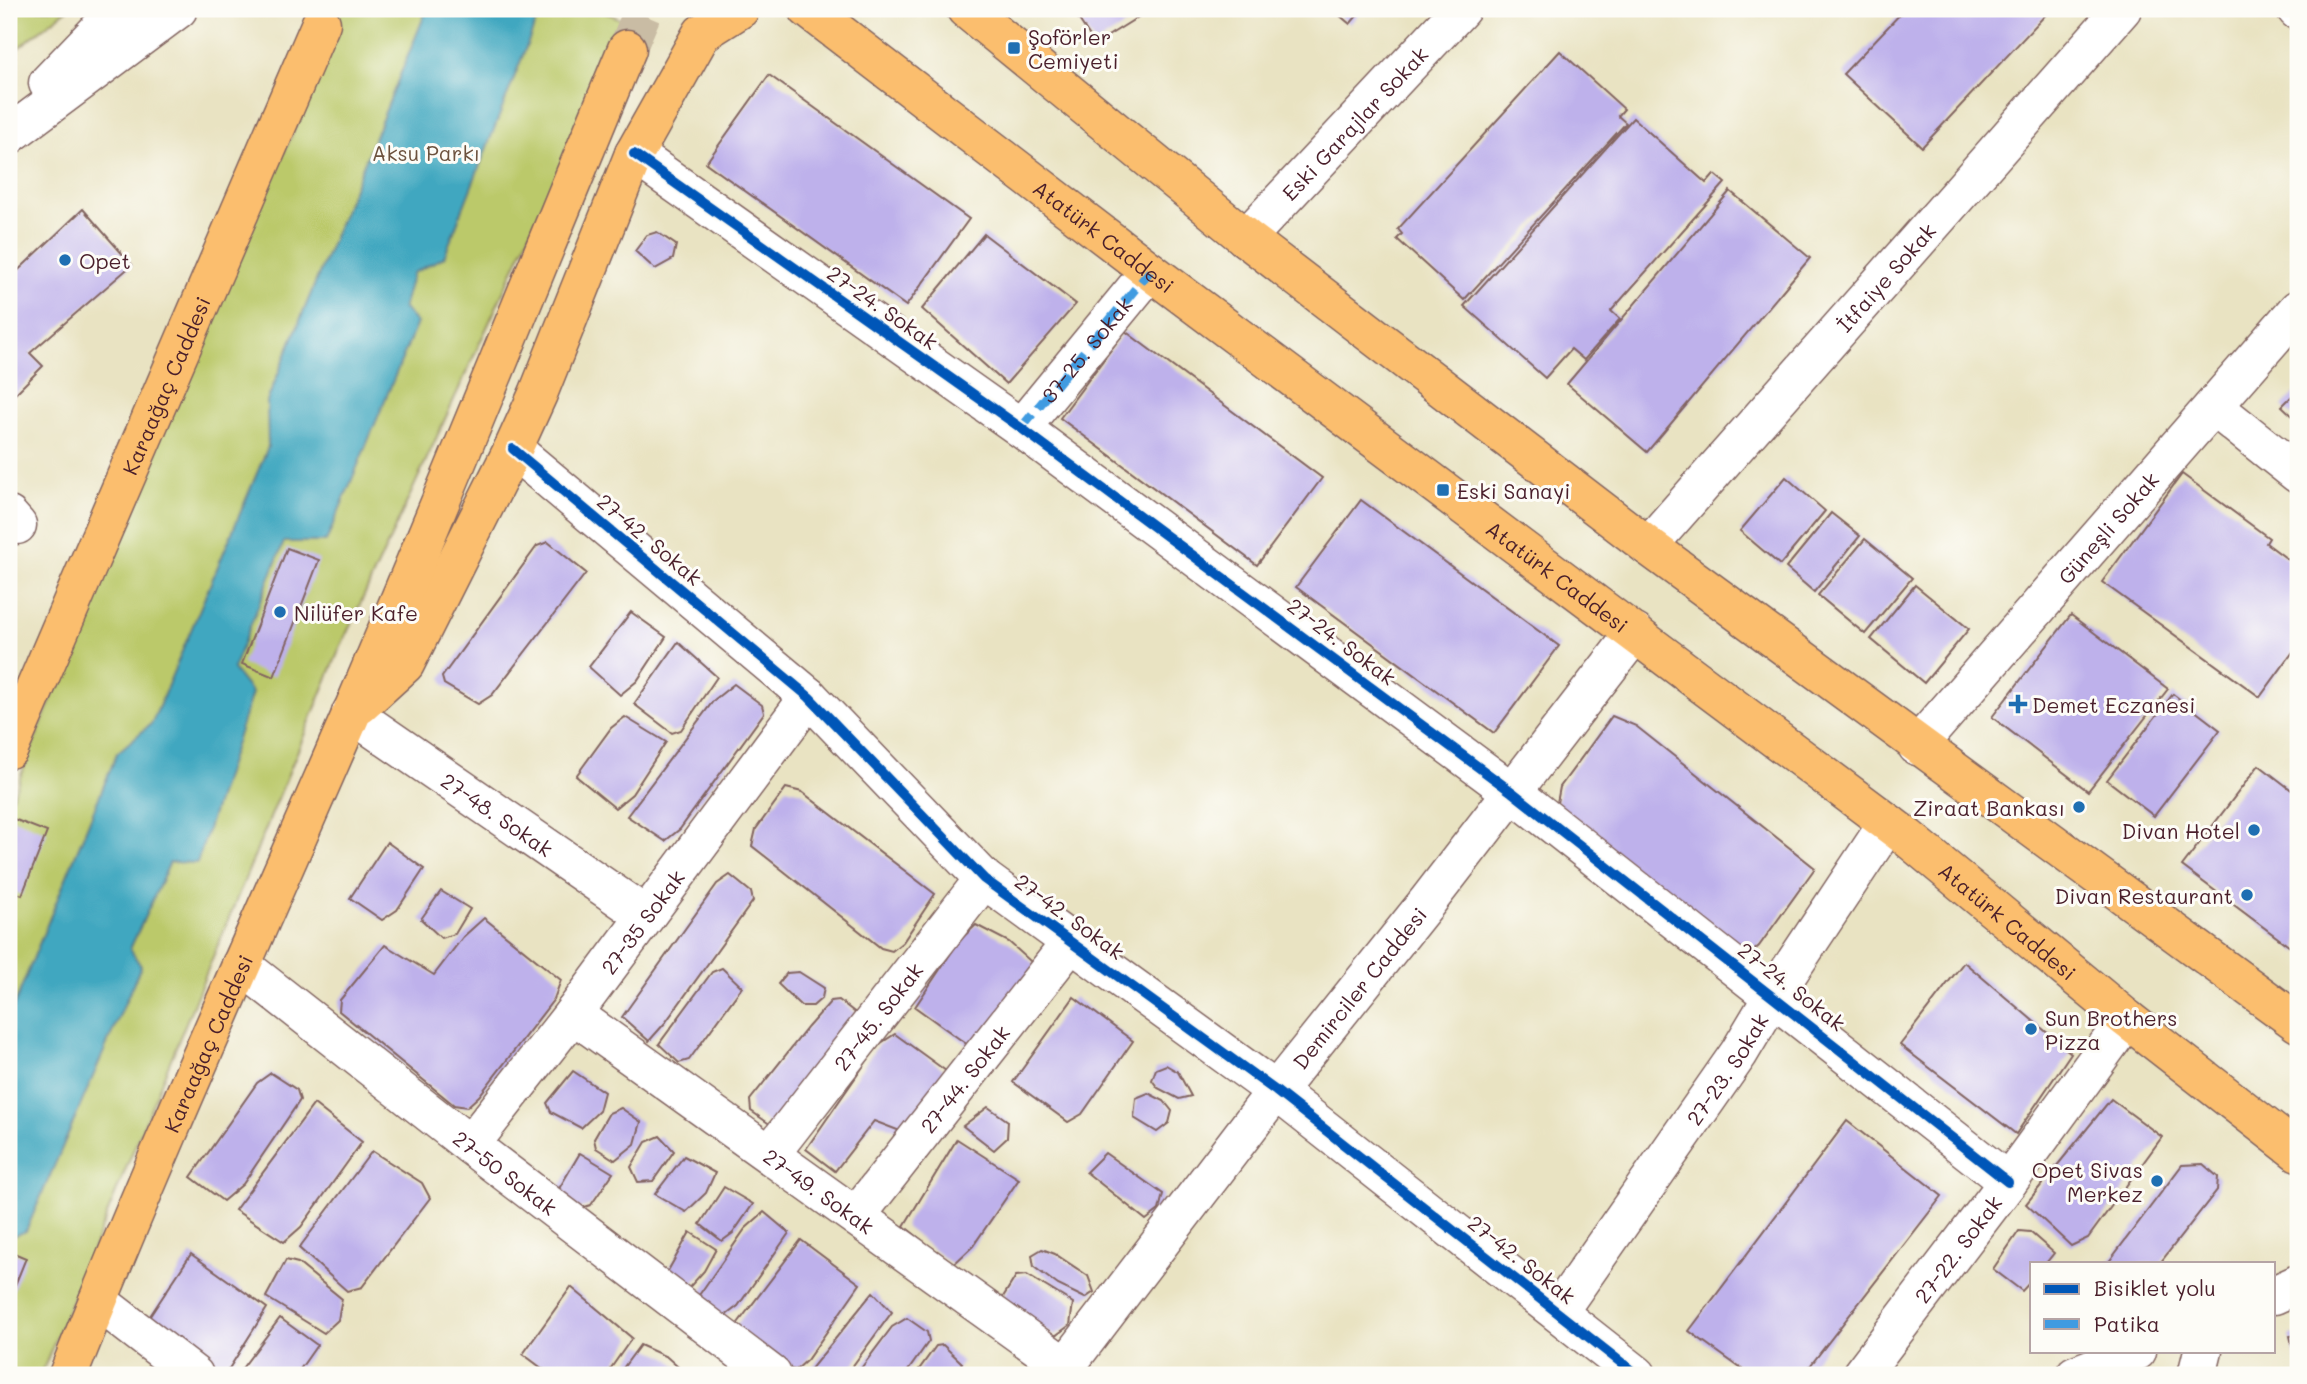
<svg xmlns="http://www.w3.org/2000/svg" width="2307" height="1384" font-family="Mali,sans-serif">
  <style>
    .green { fill: #bbc96b; stroke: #82744b; stroke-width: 2 }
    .water { fill: #40a7c0; stroke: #456376; stroke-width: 2 }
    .building { fill: #beb1eb }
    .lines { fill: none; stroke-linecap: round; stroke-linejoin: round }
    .primary-tunnel { stroke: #c9bca4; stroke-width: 38; stroke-dasharray: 38 19; stroke-linecap: butt }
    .minor-casing { stroke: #826460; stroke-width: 41 }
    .primary-casing { stroke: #826460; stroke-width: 41 }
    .minor { stroke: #fff; stroke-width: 38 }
    .primary { stroke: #fbbe6e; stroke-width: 38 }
    .quiet { stroke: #409be1; stroke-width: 9; stroke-dasharray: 18 9; stroke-linecap: butt }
    .cycleway-casing { stroke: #fdfcf7; stroke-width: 15 }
    .cycleway { stroke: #0057b8; stroke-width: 10 }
    .poi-dot { fill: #1f6fb2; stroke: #fdfcf7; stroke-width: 2.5 }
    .labels { text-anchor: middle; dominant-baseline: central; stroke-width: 6; stroke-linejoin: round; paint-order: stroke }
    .poi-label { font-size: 21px; fill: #4a1f2b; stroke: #fdfcf7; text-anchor: start }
    .street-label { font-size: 21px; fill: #4a1f2b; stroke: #fdfcf7 }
    .park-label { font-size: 21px; fill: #6c523e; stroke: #fdfcf7 }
  </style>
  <rect width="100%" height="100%" fill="#fdfcf7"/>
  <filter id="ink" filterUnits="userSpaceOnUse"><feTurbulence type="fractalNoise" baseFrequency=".0143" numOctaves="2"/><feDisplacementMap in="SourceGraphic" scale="14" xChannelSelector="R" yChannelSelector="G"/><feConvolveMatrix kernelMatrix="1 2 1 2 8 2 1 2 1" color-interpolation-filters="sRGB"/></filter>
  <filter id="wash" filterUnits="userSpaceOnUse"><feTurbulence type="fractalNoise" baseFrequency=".00686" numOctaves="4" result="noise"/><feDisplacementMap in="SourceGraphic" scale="28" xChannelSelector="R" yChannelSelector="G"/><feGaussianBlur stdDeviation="1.57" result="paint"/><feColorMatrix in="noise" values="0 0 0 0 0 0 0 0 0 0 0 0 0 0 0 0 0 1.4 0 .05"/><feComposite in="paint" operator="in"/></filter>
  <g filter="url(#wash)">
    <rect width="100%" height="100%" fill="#e9e3c2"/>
    <!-- green -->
    <g class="green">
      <polygon points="9,9 68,9 9,55"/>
      <polygon points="320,9 598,9 627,22 340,648 41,1375 9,1375 9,805 163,420 339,31 314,19"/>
    </g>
    <!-- water -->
    <polygon class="water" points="427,9 541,9 444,257 413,273 403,308 417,323 326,542 284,542 233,669 252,693 197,863 170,862 130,949 141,966 26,1231 9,1238 9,1018 117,753 152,723 268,447 267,401"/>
    <g id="blocks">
      <!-- building -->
      <g class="building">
        <polygon points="1072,9 1151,9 1095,44"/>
        <polygon points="1332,9 1363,9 1350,24"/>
        <polygon points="1905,9 2051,9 1922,147 1843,74"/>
        <polygon points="1560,51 1624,109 1618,116 1626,123 1464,300 1397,239 1402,234 1398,229"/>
        <polygon points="769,75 969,219 906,306 706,163"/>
        <polygon points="1633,118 1706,183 1714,174 1725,183 1611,311 1620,319 1584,360 1571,349 1545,378 1464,306"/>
        <polygon points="1730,191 1810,258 1647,452 1567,384"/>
        <polygon points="83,209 132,265 30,353 43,366 9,400 9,279"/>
        <polygon points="657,232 676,245 673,259 655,269 635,251 647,235"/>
        <polygon points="984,234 1076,304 1006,384 922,309"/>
        <polygon points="1125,331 1322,478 1257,565 1060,418"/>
        <polygon points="2298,390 2298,421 2282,406"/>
        <polygon points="2182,474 2269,538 2266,543 2298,567 2298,645 2260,697 2102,582"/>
        <polygon points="1786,477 1825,511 1780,565 1740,531"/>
        <polygon points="1361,500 1559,646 1494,733 1296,587"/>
        <polygon points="1831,513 1860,536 1814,592 1786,568"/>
        <polygon points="1865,539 1912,578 1865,634 1818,595"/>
        <polygon points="548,542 586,573 492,695 478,704 444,684 442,677 537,546"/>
        <polygon points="287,548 319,560 274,677 242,664"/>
        <polygon points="1915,585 1969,629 1924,683 1871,639"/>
        <polygon points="631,612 666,637 637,681 620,695 589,667"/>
        <polygon points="2071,615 2168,689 2088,791 1992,717"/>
        <polygon points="678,642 717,677 681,730 672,733 634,704"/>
        <polygon points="734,684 762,705 764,713 680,829 665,841 627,816 714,700"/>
        <polygon points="2173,694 2220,730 2154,816 2107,780"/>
        <polygon points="1612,716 1636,726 1815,868 1759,946 1750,954 1738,948 1556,808 1560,787"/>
        <polygon points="625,717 666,742 632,794 615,808 576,776 611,728"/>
        <polygon points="2259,765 2298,795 2298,953 2182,866"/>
        <polygon points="786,788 802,792 935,894 903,942 892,951 881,948 752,846 756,829"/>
        <polygon points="11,818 47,832 22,895 9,890 9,824"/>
        <polygon points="387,842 424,869 397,910 382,920 350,898"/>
        <polygon points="730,875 751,892 753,901 665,1023 649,1041 622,1017 717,884"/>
        <polygon points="441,891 470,909 455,934 441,938 421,919"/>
        <polygon points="484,918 561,980 554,999 479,1096 467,1107 454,1105 339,1011 340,1000 385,945 434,975 463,937"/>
        <polygon points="976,925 1009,942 1038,968 972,1048 915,1007 959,941"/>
        <polygon points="1964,962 2071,1053 2016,1134 1900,1045"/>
        <polygon points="722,968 742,987 689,1060 679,1063 659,1044 712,972"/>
        <polygon points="799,972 824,988 822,998 813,1006 801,1006 778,984 787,973"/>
        <polygon points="1074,997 1133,1041 1082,1114 1068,1122 1013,1082"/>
        <polygon points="839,1000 858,1015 771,1125 751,1111 750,1100 808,1027 831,1001"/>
        <polygon points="895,1034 946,1071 913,1136 874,1121 835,1171 806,1149 878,1045"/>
        <polygon points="1166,1065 1178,1072 1191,1096 1179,1099 1158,1088 1152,1080 1156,1069"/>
        <polygon points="573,1071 604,1092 599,1111 581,1128 551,1112 547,1103"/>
        <polygon points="271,1073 297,1090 300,1100 243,1184 223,1201 191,1177 257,1083"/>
        <polygon points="1148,1093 1164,1101 1172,1111 1169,1123 1157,1132 1134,1118 1136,1098"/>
        <polygon points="2111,1099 2162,1137 2088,1238 2071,1246 2026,1204"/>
        <polygon points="314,1104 362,1142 301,1227 284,1242 235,1210"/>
        <polygon points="988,1107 1008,1121 1007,1138 994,1150 963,1126"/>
        <polygon points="621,1108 641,1122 635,1144 615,1160 596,1148 594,1139 609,1113"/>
        <polygon points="1847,1121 1942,1196 1803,1375 1750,1375 1689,1331"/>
        <polygon points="660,1136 674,1151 653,1181 638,1182 631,1167 646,1142"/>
        <polygon points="957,1139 1019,1179 973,1246 953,1265 904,1226"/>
        <polygon points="372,1151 422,1183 430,1198 362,1287 347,1291 299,1248"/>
        <polygon points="580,1153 613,1173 591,1205 578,1209 557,1192"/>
        <polygon points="1105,1153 1163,1194 1159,1210 1146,1220 1086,1172"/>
        <polygon points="684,1156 715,1173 706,1193 686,1212 655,1194"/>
        <polygon points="2203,1164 2218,1177 2217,1190 2160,1263 2108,1263 2182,1165"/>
        <polygon points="724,1187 753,1204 733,1233 722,1241 700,1224"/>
        <polygon points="764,1212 789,1233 738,1306 721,1319 697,1298 745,1229"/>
        <polygon points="2019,1231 2030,1232 2054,1253 2046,1263 2032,1263 2032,1280 2022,1291 1993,1269"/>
        <polygon points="690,1232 716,1249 704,1271 686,1291 665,1276"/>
        <polygon points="801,1240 860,1284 807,1360 796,1370 784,1368 735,1327"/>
        <polygon points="1042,1249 1055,1254 1088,1276 1094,1292 1085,1298 1058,1285 1034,1267 1032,1255"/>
        <polygon points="9,1251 26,1258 9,1300"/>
        <polygon points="191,1254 267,1308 225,1375 211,1375 146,1322"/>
        <polygon points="286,1260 298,1263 342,1299 338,1320 324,1333 266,1297"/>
        <polygon points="1027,1275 1073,1303 1070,1325 1055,1336 1005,1305 1003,1297 1016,1276"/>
        <polygon points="571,1287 632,1338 606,1375 551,1375 523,1354"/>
        <polygon points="873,1292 892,1312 846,1375 806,1375"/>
        <polygon points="280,1318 317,1345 296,1375 237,1375"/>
        <polygon points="907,1318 927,1332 929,1341 905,1375 856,1375 892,1327"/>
        <polygon points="2298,1335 2298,1364 2297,1364 2290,1336"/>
        <polygon points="640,1345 667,1357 687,1375 618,1375"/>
        <polygon points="943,1345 962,1363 954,1375 915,1375 936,1346"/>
      </g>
    </g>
  </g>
  <g filter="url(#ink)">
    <use href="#blocks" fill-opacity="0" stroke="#826460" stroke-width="2"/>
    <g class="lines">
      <!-- primary-tunnel -->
      <polyline class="primary-tunnel" points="627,49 644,9"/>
      <defs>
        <g id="minor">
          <polyline points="2296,9 2298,11"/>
          <polyline points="48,83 119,9"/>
          <polyline points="9,135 178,9"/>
          <polyline points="634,154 1021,428 1512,792 2008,1182"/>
          <path id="s1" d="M1246,238l215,-229"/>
          <polyline points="2214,407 2298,474"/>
          <polyline points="1021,428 1150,271"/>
          <polyline points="513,449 809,697 984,879 1276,1091 1637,1375"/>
          <polyline points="9,516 17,525"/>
          <path id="s2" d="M1648,546l474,-537"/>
          <path id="s3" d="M351,713l295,203"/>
          <path id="s4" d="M1917,746l381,-437"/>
          <path id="s5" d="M241,965l229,180 302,230"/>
          <path id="s6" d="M573,1014l493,353"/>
          <path id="s7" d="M470,1145l103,-131 236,-317"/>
          <path id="s8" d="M770,1154l214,-275"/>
          <path id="s9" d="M856,1216l216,-275"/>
          <polyline points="2274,1295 2298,1284"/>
          <polyline points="98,1301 194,1375"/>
          <path id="s10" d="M1558,1312l181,-259 34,-57 115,-173"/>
          <path id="s11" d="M1059,1375l217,-284 152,-190 207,-268"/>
          <path id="s12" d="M1861,1375l147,-193 119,-163"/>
          <polyline points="2075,1375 2137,1351"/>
          <polyline points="2197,1375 2203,1351"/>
        </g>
        <g id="primary">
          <path id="s13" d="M808,9l342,262 758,567 219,181 171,133"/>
          <polyline points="966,9 1246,238 1648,546 2298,1023"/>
          <polyline points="360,705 405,664 513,449 538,394 634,154 702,33 740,9"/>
          <path id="s14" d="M9,749l312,-726"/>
          <path id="s15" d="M68,1375c88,-222 187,-439 282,-658 95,-221 184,-445 277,-668"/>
        </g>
      </defs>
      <!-- minor casing -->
      <use href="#minor" class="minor-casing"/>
      <!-- primary casing -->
      <use href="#primary" class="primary-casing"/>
      <!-- minor -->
      <use href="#minor" class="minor"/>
      <!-- primary -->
      <use href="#primary" class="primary"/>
      <!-- quiet -->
      <path class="quiet" id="s16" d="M1021,428l129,-157"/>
      <defs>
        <g id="cycleway">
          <polyline points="634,154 1021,428 1512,792 2008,1182"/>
          <polyline points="513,449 809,697 984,879 1276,1091 1637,1375"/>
        </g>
      </defs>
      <!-- cycleway casing -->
      <use href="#cycleway" class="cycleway-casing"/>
      <!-- cycleway -->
      <use href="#cycleway" class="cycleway"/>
    </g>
  </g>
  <!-- markers -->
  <g class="poi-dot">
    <rect x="1007" y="41" width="14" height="14" rx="3.5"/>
    <circle cx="65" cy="260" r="7"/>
    <rect x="1436" y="483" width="14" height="14" rx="3.5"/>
    <circle cx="280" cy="612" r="7"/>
    <path d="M2014.5 693.5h7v7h7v7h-7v7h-7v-7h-7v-7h7z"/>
    <circle cx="2079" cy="807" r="7"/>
    <circle cx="2254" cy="830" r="7"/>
    <circle cx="2247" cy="895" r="7"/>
    <circle cx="2031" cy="1029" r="7"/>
    <circle cx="2157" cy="1181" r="7"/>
  </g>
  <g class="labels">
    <!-- poi labels -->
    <g class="poi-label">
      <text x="1028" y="36">Şoförler<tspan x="1028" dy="24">Cemiyeti</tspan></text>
      <text x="79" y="260">Opet</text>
      <text x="1457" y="490">Eski Sanayi</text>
      <text x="294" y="612">Nilüfer Kafe</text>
      <text x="2032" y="704">Demet Eczanesi</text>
      <text x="2065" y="807" text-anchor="end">Ziraat Bankası</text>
      <text x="2240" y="830" text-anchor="end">Divan Hotel</text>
      <text x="2233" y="895" text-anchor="end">Divan Restaurant</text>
      <text x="2045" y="1017">Sun Brothers<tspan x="2045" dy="24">Pizza</tspan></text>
      <text x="2143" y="1169" text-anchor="end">Opet Sivas<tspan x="2143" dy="24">Merkez</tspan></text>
    </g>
    <!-- street labels -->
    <g class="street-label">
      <text stroke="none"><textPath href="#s1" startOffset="158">Eski Garajlar Sokak</textPath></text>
      <text stroke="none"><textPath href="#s13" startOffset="373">Atatürk Caddesi</textPath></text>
      <text stroke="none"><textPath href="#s2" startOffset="359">İtfaiye Sokak</textPath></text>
      <text transform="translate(883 307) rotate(35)">27-24. Sokak</text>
      <text stroke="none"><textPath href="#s16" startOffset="102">37-25. Sokak</textPath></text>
      <text stroke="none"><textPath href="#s14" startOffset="396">Karaağaç Caddesi</textPath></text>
      <text stroke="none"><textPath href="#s4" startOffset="290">Güneşli Sokak</textPath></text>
      <text transform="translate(650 539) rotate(40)">27-42. Sokak</text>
      <text stroke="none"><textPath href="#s13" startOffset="940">Atatürk Caddesi</textPath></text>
      <text transform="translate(1342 641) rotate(37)">27-24. Sokak</text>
      <text stroke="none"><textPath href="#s3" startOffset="178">27-48. Sokak</textPath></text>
      <text transform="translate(1070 916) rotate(36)">27-42. Sokak</text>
      <text stroke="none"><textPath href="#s13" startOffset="1507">Atatürk Caddesi</textPath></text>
      <text stroke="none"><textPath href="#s7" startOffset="282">27-35 Sokak</textPath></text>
      <text transform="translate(1792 986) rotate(38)">27-24. Sokak</text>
      <text stroke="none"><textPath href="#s11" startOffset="490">Demirciler Caddesi</textPath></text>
      <text stroke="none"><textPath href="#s8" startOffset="175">27-45. Sokak</textPath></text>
      <text stroke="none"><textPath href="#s15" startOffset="360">Karaağaç Caddesi</textPath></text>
      <text stroke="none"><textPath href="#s10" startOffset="296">27-23. Sokak</textPath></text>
      <text stroke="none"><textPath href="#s9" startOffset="175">27-44. Sokak</textPath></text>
      <text stroke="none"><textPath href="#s5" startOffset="336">27-50 Sokak</textPath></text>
      <text stroke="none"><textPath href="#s6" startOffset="303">27-49. Sokak</textPath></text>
      <text stroke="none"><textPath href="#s12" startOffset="159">27-22. Sokak</textPath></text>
      <text transform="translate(1522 1259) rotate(38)">27-42. Sokak</text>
    </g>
    <!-- park labels -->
    <g class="park-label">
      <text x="426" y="152">Aksu Parkı</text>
    </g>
  </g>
  <!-- margin -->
  <rect width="2307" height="1384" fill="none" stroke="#fdfcf7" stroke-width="35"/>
  <!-- legend -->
  <rect x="2030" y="1262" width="245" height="91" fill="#fdfcf7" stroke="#b5a4a5" stroke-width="2"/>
  <rect x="2044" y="1284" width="35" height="10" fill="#0057b8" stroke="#b5a4a5" stroke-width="2"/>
  <text x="2094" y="1296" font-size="21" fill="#4a1f2b">Bisiklet yolu</text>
  <rect x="2044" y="1319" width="35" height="10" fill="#409be1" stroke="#b5a4a5" stroke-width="2"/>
  <text x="2094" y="1332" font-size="21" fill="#4a1f2b">Patika</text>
</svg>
